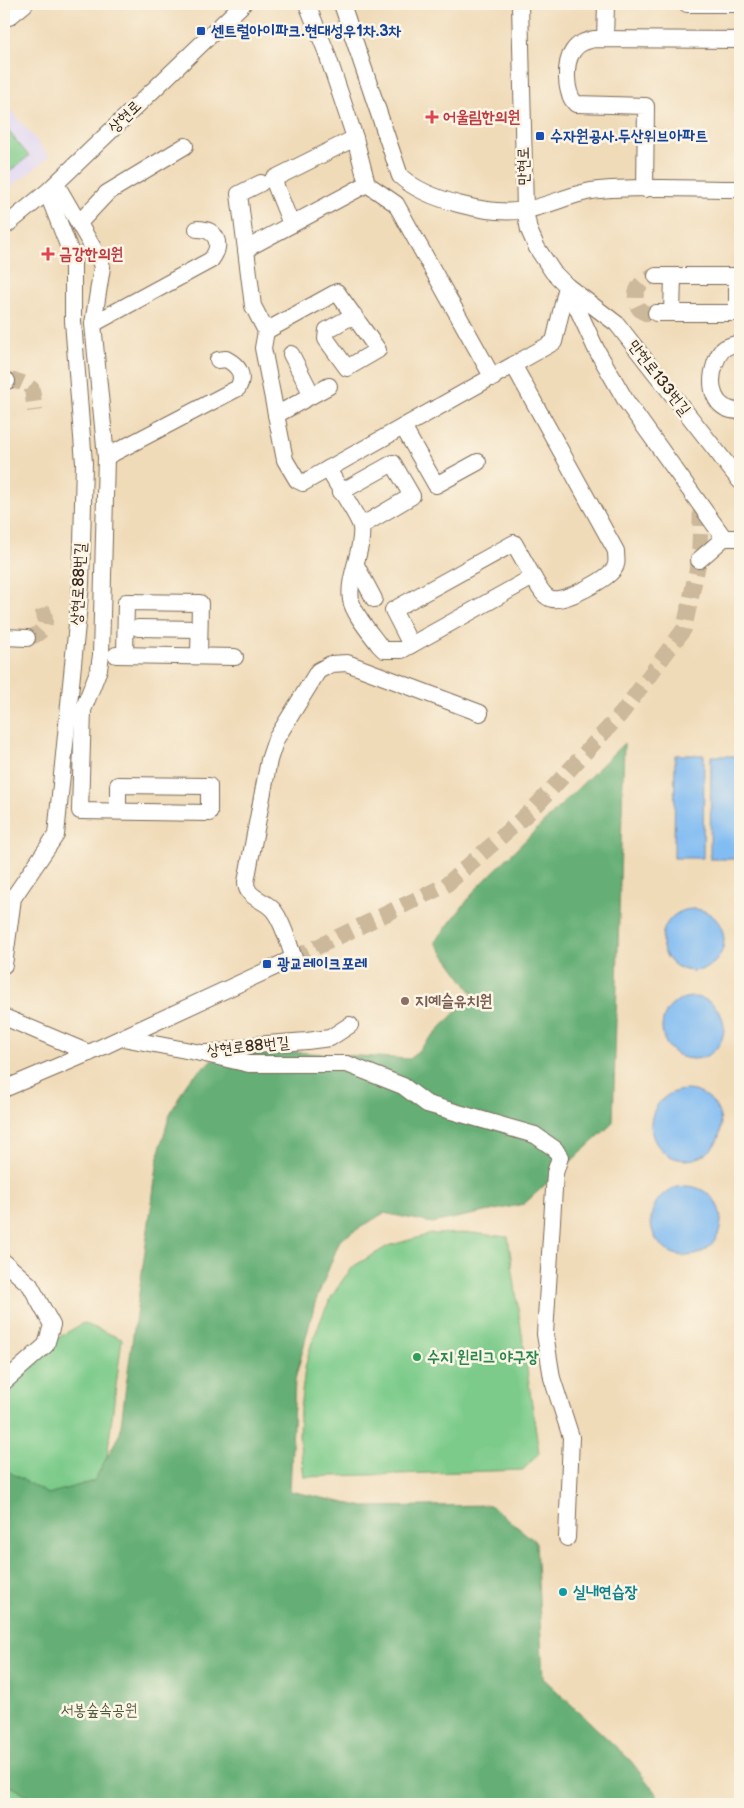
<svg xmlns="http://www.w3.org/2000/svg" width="744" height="1808" font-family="'Balsamiq Sans','Poor Story',sans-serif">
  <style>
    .built { fill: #ded5f6 }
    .green { fill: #7ccb8a; stroke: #5c7a54 }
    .forest { fill: #65af76; stroke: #506c4a }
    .water { fill: #81bcf3; stroke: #5e7388 }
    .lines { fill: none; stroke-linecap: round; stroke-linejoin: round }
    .minor-tunnel { stroke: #ccb89a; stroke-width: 16; stroke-dasharray: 16 8; stroke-linecap: butt }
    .minor-casing { stroke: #7a6854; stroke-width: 18 }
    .minor { stroke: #fff; stroke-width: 16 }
    .transit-dot { fill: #1a4fb4; stroke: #fcf5e5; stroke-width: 2 }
    .health-dot { fill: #e0444e; stroke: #fcf5e5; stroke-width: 2 }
    .education-dot { fill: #8d6e63; stroke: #fcf5e5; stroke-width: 2 }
    .leisure-dot { fill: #2e9e5b; stroke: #fcf5e5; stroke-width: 2 }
    .culture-dot { fill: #0f9aa8; stroke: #fcf5e5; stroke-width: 2 }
    .labels { text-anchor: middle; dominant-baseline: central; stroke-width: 5; stroke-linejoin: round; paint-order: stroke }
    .transit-label { font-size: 16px; font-weight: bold; fill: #164399; stroke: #fcf5e5; text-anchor: start }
    .street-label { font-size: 16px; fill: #3b2a1e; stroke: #fcf5e5 }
    .health-label { font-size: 16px; font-weight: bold; fill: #be3a42; stroke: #fcf5e5; text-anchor: start }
    .education-label { font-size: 16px; font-weight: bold; fill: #785e54; stroke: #fcf5e5; text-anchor: start }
    .leisure-label { font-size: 16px; font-weight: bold; fill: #27864d; stroke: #fcf5e5; text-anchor: start }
    .culture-label { font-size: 16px; font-weight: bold; fill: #0d838f; stroke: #fcf5e5; text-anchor: start }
    .park-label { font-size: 16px; fill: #4e5a3e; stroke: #fcf5e5 }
  </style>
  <rect width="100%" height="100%" fill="#fcf5e5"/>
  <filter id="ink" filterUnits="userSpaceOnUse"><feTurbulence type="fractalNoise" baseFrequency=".02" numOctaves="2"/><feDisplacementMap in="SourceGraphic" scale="10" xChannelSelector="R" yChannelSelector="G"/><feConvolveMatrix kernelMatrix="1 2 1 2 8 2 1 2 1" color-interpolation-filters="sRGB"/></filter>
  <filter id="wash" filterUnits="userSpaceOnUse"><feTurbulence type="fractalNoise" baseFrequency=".0096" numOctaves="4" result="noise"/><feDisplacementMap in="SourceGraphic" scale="20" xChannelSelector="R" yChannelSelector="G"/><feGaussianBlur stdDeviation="1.12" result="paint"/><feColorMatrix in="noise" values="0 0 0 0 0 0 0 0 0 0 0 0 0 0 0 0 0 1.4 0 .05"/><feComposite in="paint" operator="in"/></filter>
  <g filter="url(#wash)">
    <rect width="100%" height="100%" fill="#f0dbb9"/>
    <!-- built -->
    <polygon class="built" points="4,102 50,157 4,192"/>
    <!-- green -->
    <g class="green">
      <polygon points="4,126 29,156 4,176"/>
      <polygon points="472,1233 508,1237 539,1453 523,1470 304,1477 299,1435 300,1409 305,1368 311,1345 324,1312 332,1296 344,1278 354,1266 388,1246 431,1234"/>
      <polygon points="83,1323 122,1339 102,1496 401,1804 14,1804 4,1798 4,1382 46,1345"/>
    </g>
    <!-- forest -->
    <polygon class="forest" points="624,743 613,1123 524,1204 432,1223 384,1213 340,1240 315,1303 295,1380 290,1491 364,1507 490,1505 536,1542 543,1678 631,1761 664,1804 46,1804 4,1783 4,1469 48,1494 94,1481 120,1433 126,1385 159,1152 170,1114 188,1081 211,1061 247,1054 292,1052 410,1059 473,994 435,942 477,888"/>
    <!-- water -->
    <g class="water">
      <polygon points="675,755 704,755 703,858 674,858"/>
      <polygon points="711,756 740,756 740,859 710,859"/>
      <circle cx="693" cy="940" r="31"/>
      <circle cx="693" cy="1028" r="31"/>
      <circle cx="686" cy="1125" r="35"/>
      <circle cx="686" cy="1221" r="35"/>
    </g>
  </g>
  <g filter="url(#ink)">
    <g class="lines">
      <!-- minor-tunnel -->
      <g class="minor-tunnel">
        <path d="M650,314c-22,-2 -18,-35 6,-38"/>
        <path d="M7,381c10,-1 16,1 25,8l3,22"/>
        <path d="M27,638c17,-4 22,-14 15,-30"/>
        <polyline points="294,958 446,885 534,808 621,714 684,629 699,560 701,506"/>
      </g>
      <defs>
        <g id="minor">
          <polyline points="307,4 326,51 355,138 367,184 396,204 493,378"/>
          <path d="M342,4l58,172c26,24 90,40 125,34 25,-4 49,-18 74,-20 47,-4 94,-1 141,-1"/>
          <polyline points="520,4 525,210 529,230 537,248 553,272 567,286 617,324 740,481"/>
          <polyline points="687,4 740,4"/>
          <polyline points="9,17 25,4"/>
          <polyline points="605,39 606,4"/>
          <polyline points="261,183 239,194 253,306 266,331 263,348 285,460 297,480 303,483 554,342 567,286"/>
          <polyline points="56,184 99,258 102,267 93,324 106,457 101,655 99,669 83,710 80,811 209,813 209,786 118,785 118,811"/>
          <path d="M645,189l1,-83 -70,-2c-11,-10 -12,-41 -3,-53 5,-8 13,-10 21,-12l146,1"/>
          <polyline points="79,223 107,193 185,146"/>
          <polyline points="291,224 273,179 355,138"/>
          <polyline points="4,227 47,192 243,4"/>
          <polyline points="246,249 367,184"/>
          <polyline points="656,276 740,276"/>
          <polyline points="568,288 596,349 626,401 724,538"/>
          <polyline points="656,313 737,313 737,276"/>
          <polyline points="672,313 673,276"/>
          <path d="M93,324l118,-64c12,-16 6,-31 -14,-31"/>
          <polyline points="266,331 337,292 378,350 347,368 326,339 327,330 354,315"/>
          <path d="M740,343c-5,1 -10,2 -15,5 -6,4 -8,10 -10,16 -7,22 -2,47 25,47"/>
          <polyline points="291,354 312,395"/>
          <polyline points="4,382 7,381"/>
          <polyline points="276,415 329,386"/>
          <polyline points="403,427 436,485 478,462"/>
          <path d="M106,457l132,-69c7,-13 1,-22 -12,-29l-8,1"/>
          <path d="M328,469c6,11 31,48 33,58 3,23 -14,50 -10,73 2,13 20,34 28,45l5,5h18l131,-73c5,8 10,20 19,22 13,3 54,-19 62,-30 4,-5 2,-11 2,-18l-102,-185"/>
          <polyline points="341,492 393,463 412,496 361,526"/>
          <polyline points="699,560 724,538 740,538"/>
          <polyline points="356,565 374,599"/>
          <polyline points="138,628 199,629"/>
          <polyline points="4,637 27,638"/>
          <polyline points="411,645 393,610 514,543 533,577"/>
          <polyline points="116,655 235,657"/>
          <polyline points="125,655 126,602 200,603 199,656"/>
          <polyline points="4,965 13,898 56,835 81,584 84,463 73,321 73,258 47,192"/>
          <polyline points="4,1017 89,1053"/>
          <polyline points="123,1038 201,1053 216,1053 254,1045 307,1041 330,1038 350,1025"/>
          <polyline points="201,1053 249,1064 347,1064 403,1086 427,1104 535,1135 555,1149 560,1157 555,1173 545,1334 552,1378 571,1437 567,1538"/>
          <path d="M4,1089l85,-36 205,-95c-6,-15 -10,-34 -20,-47 -9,-12 -28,-12 -28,-29l23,-122 7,-21 42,-68 13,-7 16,-1 133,50"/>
          <polyline points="4,1262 30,1285 52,1325 46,1345 4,1382"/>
        </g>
      </defs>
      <!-- minor casing -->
      <use href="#minor" class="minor-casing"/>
      <!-- minor -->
      <use href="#minor" class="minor"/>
    </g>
  </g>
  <!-- markers -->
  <g class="transit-dot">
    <rect x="196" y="26" width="10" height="10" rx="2.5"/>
    <rect x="535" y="131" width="10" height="10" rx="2.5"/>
    <rect x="262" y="959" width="10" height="10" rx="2.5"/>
  </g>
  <g class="health-dot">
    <path d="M429.5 109.5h5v5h5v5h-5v5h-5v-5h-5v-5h5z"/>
    <path d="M45.5 246.5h5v5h5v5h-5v5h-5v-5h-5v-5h5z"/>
  </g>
  <circle class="education-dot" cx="405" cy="1001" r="5"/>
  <circle class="leisure-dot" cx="417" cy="1357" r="5"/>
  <circle class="culture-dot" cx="563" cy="1592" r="5"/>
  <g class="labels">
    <!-- transit labels -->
    <g class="transit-label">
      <text x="211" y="31">센트럴아이파크.현대성우1차.3차</text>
      <text x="550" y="136">수자원공사.두산위브아파트</text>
      <text x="277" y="964">광교레이크포레</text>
    </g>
    <!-- street labels -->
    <g class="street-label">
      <text transform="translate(125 117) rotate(-44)">상현로</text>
      <text transform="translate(524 166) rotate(-91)">만현로</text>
      <text transform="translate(659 378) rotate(52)">만현로133번길</text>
      <text transform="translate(79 584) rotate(-87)">상현로88번길</text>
      <text transform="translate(248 1047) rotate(-6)">상현로88번길</text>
    </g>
    <!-- health labels -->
    <g class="health-label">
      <text x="443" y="117">어울림한의원</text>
      <text x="59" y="254">금강한의원</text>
    </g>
    <!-- education labels -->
    <g class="education-label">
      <text x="415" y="1001">지예슬유치원</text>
    </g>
    <!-- leisure labels -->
    <g class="leisure-label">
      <text x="427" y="1357">수지 윈리그 야구장</text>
    </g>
    <!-- culture labels -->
    <g class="culture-label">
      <text x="573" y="1592">실내연습장</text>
    </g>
    <!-- park labels -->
    <g class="park-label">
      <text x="99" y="1710">서봉숲속공원</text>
    </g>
  </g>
  <!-- margin -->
  <rect width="744" height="1808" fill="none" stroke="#fcf5e5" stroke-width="20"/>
</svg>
